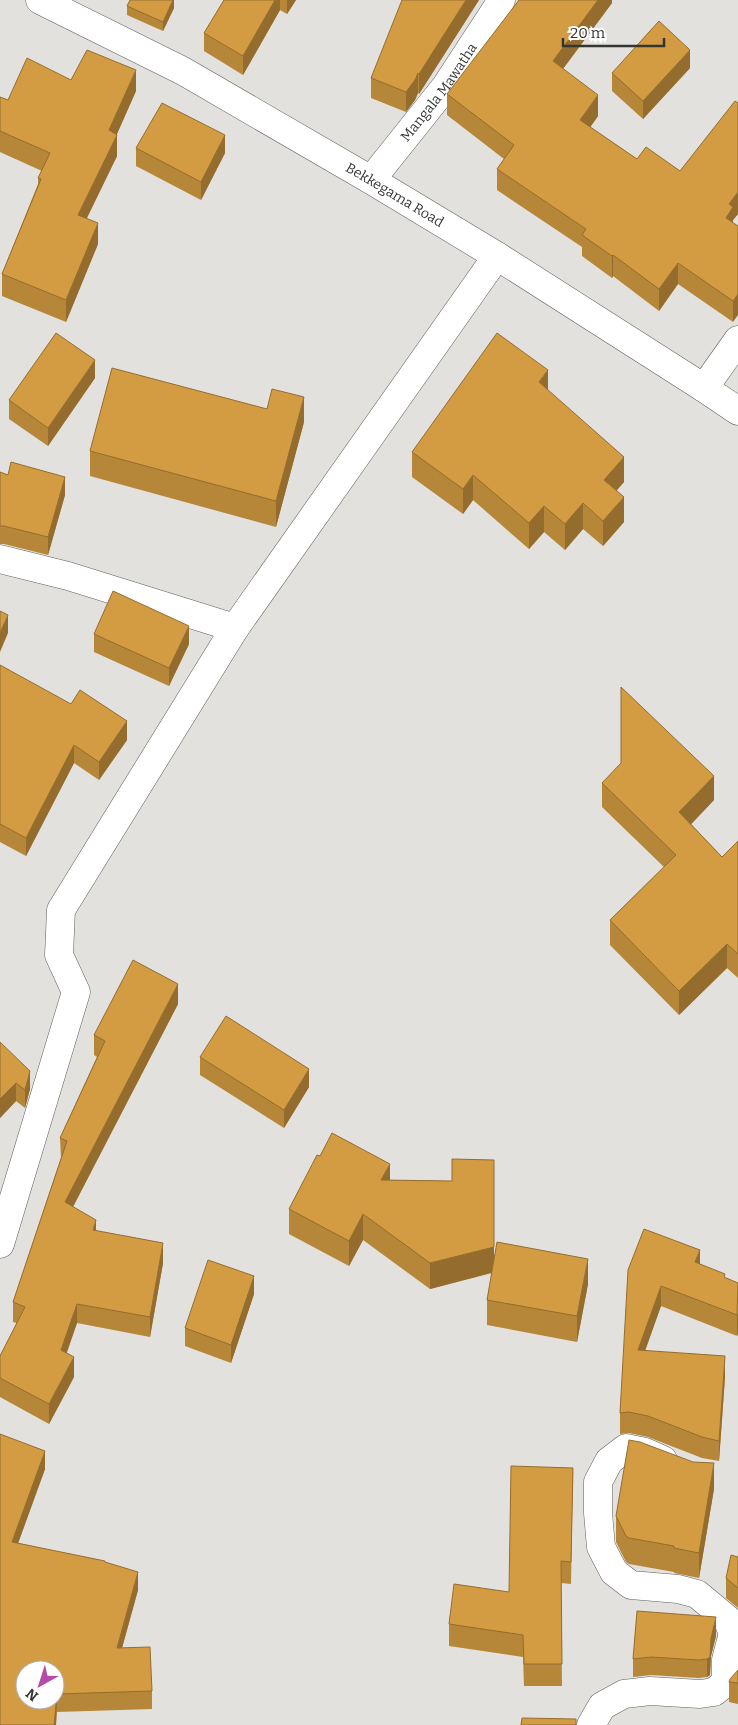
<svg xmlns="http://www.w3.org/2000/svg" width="738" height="1725" font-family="Bitter,serif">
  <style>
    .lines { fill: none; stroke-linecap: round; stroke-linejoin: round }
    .street-casing { stroke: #5f5f5c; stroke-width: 29 }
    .street { stroke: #fff; stroke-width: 28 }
    .wall { fill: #b68639 }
    .shaded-wall { fill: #946d2e }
    .building { fill: #d49c42; stroke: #946d2e; fill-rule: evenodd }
    .labels { text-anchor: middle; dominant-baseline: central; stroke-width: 4.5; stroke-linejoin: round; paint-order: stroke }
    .street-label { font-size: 14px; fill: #353534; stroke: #fff }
  </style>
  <rect width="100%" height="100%" fill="#e2e1dd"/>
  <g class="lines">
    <defs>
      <g id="street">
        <path id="s1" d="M40,0l143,71 188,109 126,76 207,132 34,23"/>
        <path id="s2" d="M371,180l75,-94 51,-78 4,-8"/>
        <polyline points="704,388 738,340"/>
        <polyline points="0,559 68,576 235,628"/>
        <polyline points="0,1244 76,992 59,955 61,910 235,628 497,256"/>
        <polyline points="663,1460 645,1452 626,1448 609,1461 598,1482 598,1513 601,1547 614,1572 631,1585 678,1589 697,1594 727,1619 733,1633"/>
        <polyline points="591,1725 602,1706 624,1694 650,1691 700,1694 714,1692 726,1682 726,1660 733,1633 738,1631"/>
      </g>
    </defs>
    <!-- street casing -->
    <use href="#street" class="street-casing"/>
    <!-- street -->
    <use href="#street" class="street"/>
  </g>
  <!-- wall -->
  <g class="wall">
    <polygon points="174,0 174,8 163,31 127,15 127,6"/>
    <polygon points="224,0 296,0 287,14 280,10 243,75 204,51 204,33"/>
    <polygon points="479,0 419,94 418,93 415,100 406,112 371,98 371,78"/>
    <polygon points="612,0 612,3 563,69 598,116 590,127 637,159 680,171 738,103 738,214 733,220 733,322 678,284 659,311 613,276 612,278 582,256 582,247 497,190 497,169 504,159 447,115 447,94"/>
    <polygon points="690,68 643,119 612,91 612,73"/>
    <polygon points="71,80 136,91 117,134 117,156 87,218 98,244 66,322 2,296 2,274 38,184 38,178 42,171 0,152 0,97 8,100"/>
    <polygon points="136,148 225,153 201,200 136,166"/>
    <polygon points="95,378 48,446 9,419 9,400"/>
    <polygon points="548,390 624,482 616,491 624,522 603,546 583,529 565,550 544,532 529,549 473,500 463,514 412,477 412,452"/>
    <polygon points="304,422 276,527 90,476 90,451"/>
    <polygon points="0,472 65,495 48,555 4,544 0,544"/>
    <polygon points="94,634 189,644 169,686 94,652"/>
    <polygon points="0,665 127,740 99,780 74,763 26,856 0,842"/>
    <polygon points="602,783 714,800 691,824 722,857 738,841 738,978 727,968 679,1015 610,945 610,920 664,867 602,807"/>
    <polygon points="178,1004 73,1207 96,1231 163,1263 150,1337 77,1323 66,1353 74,1377 49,1424 0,1397 0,1356 17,1323 13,1322 13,1302 61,1158 60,1138 97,1057 94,1055 94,1035"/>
    <polygon points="0,1042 30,1089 25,1108 16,1101 0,1118"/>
    <polygon points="200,1057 309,1087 284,1128 200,1075"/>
    <polygon points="320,1156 390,1180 452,1181 494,1160 494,1263 588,1284 577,1342 487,1325 487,1300 492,1273 430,1289 363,1240 349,1266 289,1234 289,1209"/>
    <polygon points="644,1229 700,1264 725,1278 738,1283 737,1336 661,1306 645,1350 725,1377 719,1461 702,1458 648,1437 629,1433 620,1434 620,1413"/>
    <polygon points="254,1294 231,1363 185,1346 185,1328"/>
    <polygon points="0,1434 45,1469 18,1543 105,1562 138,1590 122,1648 152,1691 152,1709 57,1712 56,1725 0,1725"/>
    <polygon points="573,1468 571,1584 561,1583 562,1686 524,1686 523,1657 449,1646 449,1624 509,1592"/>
    <polygon points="714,1489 699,1578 674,1573 674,1572 629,1564 626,1562 616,1542 616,1516"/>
    <polygon points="738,1557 738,1608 726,1598 726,1578"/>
    <polygon points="716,1636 711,1656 710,1675 707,1677 699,1678 651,1675 633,1677 633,1659"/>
    <polygon points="738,1670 738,1704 729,1702 729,1682"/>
  </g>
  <!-- shaded-wall -->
  <g class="shaded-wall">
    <polygon points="173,0 174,0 174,8 163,31 163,22"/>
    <polygon points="275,0 280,0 280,10 243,75 243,56"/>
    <polygon points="287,0 296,0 287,14"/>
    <polygon points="466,0 479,0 419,94 419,74"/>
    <polygon points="598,0 612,0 612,3 553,82 553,61"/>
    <polygon points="690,50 690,68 643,119 643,101"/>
    <polygon points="136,70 136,91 112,145 117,135 117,156 78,236 78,215 109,130"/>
    <polygon points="418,73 418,93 415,100 406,112 406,92"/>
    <polygon points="598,95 598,116 580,142 580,120"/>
    <polygon points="225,135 225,153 201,200 201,182"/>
    <polygon points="738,192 738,214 733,220 733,228 726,218 729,204"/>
    <polygon points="98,223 98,244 66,322 66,300"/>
    <polygon points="613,255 613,276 612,278 612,256"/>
    <polygon points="678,263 678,284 659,311 659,289"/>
    <polygon points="738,294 738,315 733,322 733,301"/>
    <polygon points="95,360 95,378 48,446 48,428"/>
    <polygon points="548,370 548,395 539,382"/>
    <polygon points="304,397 304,422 276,527 276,501"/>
    <polygon points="624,457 624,482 604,505 604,480"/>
    <polygon points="473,475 473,500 463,514 463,489"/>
    <polygon points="65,477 65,495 48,555 48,537"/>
    <polygon points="624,497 624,522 603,546 603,521"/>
    <polygon points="583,503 583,529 565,550 565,524"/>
    <polygon points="544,506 544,532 529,549 529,523"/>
    <polygon points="8,615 8,633 0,652 0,633"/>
    <polygon points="189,626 189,644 169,686 169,668"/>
    <polygon points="127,721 127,740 99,780 99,762"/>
    <polygon points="74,745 74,763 26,856 26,838"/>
    <polygon points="714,776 714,800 679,837 679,812"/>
    <polygon points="727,944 727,968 679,1015 679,991"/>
    <polygon points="178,984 178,1004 65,1222 65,1202"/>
    <polygon points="309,1069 309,1087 284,1128 284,1110"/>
    <polygon points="30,1071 30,1089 25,1108 25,1090"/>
    <polygon points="16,1083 16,1101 0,1118 0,1099"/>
    <polygon points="390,1164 390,1189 381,1180"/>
    <polygon points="494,1185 494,1272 430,1289 430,1263"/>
    <polygon points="363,1214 363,1240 349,1266 349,1241"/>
    <polygon points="96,1220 96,1240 93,1230"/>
    <polygon points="163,1243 163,1263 150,1337 150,1317"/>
    <polygon points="700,1250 700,1271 695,1262"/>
    <polygon points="588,1259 588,1284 577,1342 577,1316"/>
    <polygon points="254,1276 254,1294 231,1363 231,1345"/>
    <polygon points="661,1286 661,1306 638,1371 638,1350"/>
    <polygon points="77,1304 77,1323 61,1370 61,1350"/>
    <polygon points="738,1313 738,1334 737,1336 737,1315"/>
    <polygon points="725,1356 725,1377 719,1461 719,1441"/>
    <polygon points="74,1357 74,1377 49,1424 49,1404"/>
    <polygon points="45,1451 45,1469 12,1560 12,1542"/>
    <polygon points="714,1463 714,1489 699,1578 699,1553"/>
    <polygon points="138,1572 138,1590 117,1666 117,1648"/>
    <polygon points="716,1617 716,1636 711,1656 710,1675 707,1677 707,1659 711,1638"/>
    <polygon points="57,1694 56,1725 54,1725"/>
  </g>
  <!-- building -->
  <g class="building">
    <polygon points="130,0 173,0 163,22 127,6"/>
    <polygon points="224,0 275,0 243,56 204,33"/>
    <polygon points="402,0 466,0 419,74 418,73 415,80 406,92 371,78"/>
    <polygon points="519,0 598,0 553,61 598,95 580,120 637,159 646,147 680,171 735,101 738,103 738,192 729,204 733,207 726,218 738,226 738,294 733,301 678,263 659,289 613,255 612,256 582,235 586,229 497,169 514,145 447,94"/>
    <polygon points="659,21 690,50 643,101 612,73"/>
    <polygon points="87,50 136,70 109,130 117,135 78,215 98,223 66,300 2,274 41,179 38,178 50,153 0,131 0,97 8,100 27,58 71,80"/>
    <polygon points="162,103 225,135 201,182 136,148"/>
    <polygon points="56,333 95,360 48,428 9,400"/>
    <polygon points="497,333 548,370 539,382 624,457 604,480 624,497 603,521 583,503 565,524 544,506 529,523 473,475 463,489 412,452"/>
    <polygon points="112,368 267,409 272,389 304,397 276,501 90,451"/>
    <polygon points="11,462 65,477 48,537 4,526 0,526 0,472 8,475"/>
    <polygon points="113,591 189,626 169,668 94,634"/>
    <polygon points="0,611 8,615 0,633"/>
    <polygon points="0,665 71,704 80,690 127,721 99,762 74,745 26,838 0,824"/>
    <polygon points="621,687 714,776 679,812 722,857 738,841 738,954 727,944 679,991 610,920 676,855 602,783 621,763"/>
    <polygon points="133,960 178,984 65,1202 96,1220 93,1230 163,1243 150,1317 77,1304 61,1350 74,1357 49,1404 0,1378 0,1356 25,1307 13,1302 67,1141 60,1138 105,1041 94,1035"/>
    <polygon points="226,1016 309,1069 284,1110 200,1057"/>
    <polygon points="0,1042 30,1071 25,1090 16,1083 0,1099"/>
    <polygon points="332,1133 390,1164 381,1180 452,1181 452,1159 494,1160 494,1247 430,1263 363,1214 349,1241 289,1209 317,1155 320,1156"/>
    <polygon points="644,1229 700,1250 695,1262 725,1274 724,1277 738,1283 737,1315 661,1286 638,1350 725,1356 719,1441 702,1437 648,1416 629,1412 620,1413 628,1270"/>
    <polygon points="497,1242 588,1259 577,1316 487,1300"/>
    <polygon points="208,1260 254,1276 231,1345 185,1328"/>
    <path d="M0,1434l45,17 -33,91 93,19v1l33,10 -21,76 33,-1 2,44 -95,3 -3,31h-54zM25,1670h30v30h-30z"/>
    <polygon points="629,1440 640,1442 693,1462 714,1463 699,1553 674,1548 674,1546 629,1538 626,1536 616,1516"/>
    <polygon points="511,1466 573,1468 571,1562 561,1561 562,1664 524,1664 523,1635 449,1624 454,1584 509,1592"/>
    <polygon points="731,1555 738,1557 738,1588 726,1578"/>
    <polygon points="637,1611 716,1617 711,1638 710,1657 707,1659 699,1660 651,1657 633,1659"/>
    <polygon points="738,1670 738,1683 729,1682 730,1679"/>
    <polygon points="522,1718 576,1719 576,1725 521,1725"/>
  </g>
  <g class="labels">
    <!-- street labels -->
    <g class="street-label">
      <text stroke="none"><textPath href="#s2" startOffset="111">Mangala Mawatha</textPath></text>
      <text stroke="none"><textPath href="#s1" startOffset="405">Bekkegama Road</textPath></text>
    </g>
  </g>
  <!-- north arrow -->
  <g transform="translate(40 1685) rotate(219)"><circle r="24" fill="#ffffff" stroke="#aeaeae"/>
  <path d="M0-4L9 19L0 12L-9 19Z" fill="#b54aab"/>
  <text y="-8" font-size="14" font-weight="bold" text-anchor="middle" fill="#353534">N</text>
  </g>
  <!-- scale -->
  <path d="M563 38v8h101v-8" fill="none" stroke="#353534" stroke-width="2.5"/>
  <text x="570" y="38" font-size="15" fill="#353534" stroke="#ffffff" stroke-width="4" paint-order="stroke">20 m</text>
</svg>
